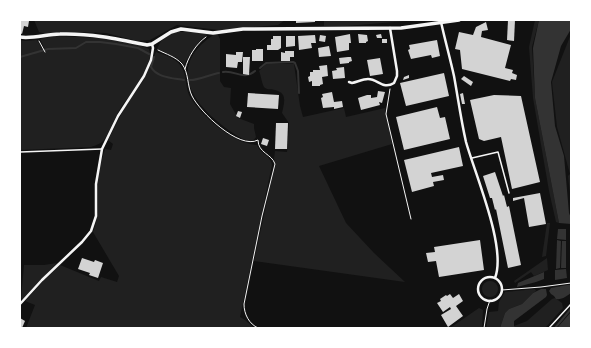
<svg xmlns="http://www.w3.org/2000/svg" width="591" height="348" font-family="Georgia,serif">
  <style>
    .green { fill: #202020 }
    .water { fill: #333 }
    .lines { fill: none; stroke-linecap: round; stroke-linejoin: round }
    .stream { stroke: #333; stroke-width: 2 }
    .building { fill: #d3d3d3 }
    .path { stroke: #f5f5f5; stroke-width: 1 }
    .service { stroke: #f5f5f5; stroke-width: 1.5 }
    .minor { stroke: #f5f5f5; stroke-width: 2.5 }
    .tertiary { stroke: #f5f5f5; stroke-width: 3.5 }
  </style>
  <rect width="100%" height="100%" fill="#111"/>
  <!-- green -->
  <g class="green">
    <polygon points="34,20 285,20 278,25 219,30 177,25 150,40 137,41 106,33 76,32 45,34 39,32"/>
    <polygon points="324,20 419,20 346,26 324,26"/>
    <polygon points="535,20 539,20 532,47 535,98 559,223 556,222 549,191 533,98 529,47"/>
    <path d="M174,32h20l14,2c-11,8 -18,19 -24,31l-7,-7 -20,-9 4,-8z"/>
    <path d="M215,34l3,1 2,4v42l4,6 7,1 -1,16 8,14 16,6v4l2,9c-1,2 -3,4 -7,4 -9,-2 -25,-14 -32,-20 -33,-28 -44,-60 -2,-87z"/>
    <polygon points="571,34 571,201 568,176 570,174 557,127 552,82"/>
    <path d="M55,36l45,2 39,7 10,4c7,16 -21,47 -29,60 -6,10 -9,22 -16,31 -3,4 -8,5 -13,7l-71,3v-110l5,1 12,-1 7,12h2l-6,-13z"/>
    <path d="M156,52c9,3 19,6 24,13 7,8 5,20 9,30 11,20 44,49 68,50 4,10 13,9 15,20l-32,152c7,3 8,7 15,11h-229l9,-23 -10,-4 20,-22 15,-14 39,16 2,-4 16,5 2,-6 -26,-44c7,-17 4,-35 5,-53 1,-10 4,-20 7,-30l6,1 2,-6 -5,-4 18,-35 17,-24z"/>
    <path d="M266,64h28l6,42 3,11 41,-9 2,9 39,-9 7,36 -73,22 27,57 28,30 31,29 -151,-21 17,-78 5,-19 -2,-5 1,-8 12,1 2,-29 -7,-10c2,-10 6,-20 -7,-23 -3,-1 -7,0 -10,-2 -3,-2 -4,-13 -6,-17z"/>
    <polygon points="547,223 550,223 546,256 542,257"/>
    <polygon points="547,258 548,270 534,276 531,272 515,283 514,281"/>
    <polygon points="57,263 23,299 21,298 24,265 44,265"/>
    <circle cx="490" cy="289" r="8"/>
    <polygon points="535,289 536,291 533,293 522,304 509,309 505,313 500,328 486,328 489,312 498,311 499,302 505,292"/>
    <polygon points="555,298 562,303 563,308 546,327 516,328 514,326 527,321 552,299"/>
    <polygon points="479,308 483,310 482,328 450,328"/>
  </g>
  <!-- water -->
  <g class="water">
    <polygon points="539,20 571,20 571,29 561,46 551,82 555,126 564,156 569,213 571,218 571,224 559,223 535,98 533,48"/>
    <polygon points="558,229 566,229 566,240 557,239"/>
    <polygon points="557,240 561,241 560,268 556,269"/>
    <polygon points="562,241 566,241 566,268 561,268"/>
    <polygon points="566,269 567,278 555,280 555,270"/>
    <polygon points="544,272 544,279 536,282 517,287 518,283"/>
    <path d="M567,285h4v8c-4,3 -9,7 -15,6l-2,-3 -3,-2 -2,-3 2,-3z"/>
    <polygon points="541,289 546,289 547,295 546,297 514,321 514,326 516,328 500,328 505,313 509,309 522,304 533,293"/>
    <polygon points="571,312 571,328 557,328"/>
  </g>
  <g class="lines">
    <!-- stream -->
    <g class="stream">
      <polyline points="20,57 48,49 76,48 86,42 100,42 116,44 138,48 149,54"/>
      <path d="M154,57l-3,10c6,11 22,11 33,13"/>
      <polyline points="260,68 266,63 293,62 295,63 298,71 299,93"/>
      <path d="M223,72c13,-2 20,9 32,-1"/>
      <path d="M190,80c5,1 22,-6 29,-7"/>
      <polyline points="555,328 571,309"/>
    </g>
  </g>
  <!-- building -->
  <g class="building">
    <polygon points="20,20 29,21 28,27 24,26 22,34 20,33"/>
    <polygon points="296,20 315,20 315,22 296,23"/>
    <polygon points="508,20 515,20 514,41 507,40"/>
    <polygon points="486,22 488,30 482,31 481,37 511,45 505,68 513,70 512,73 517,75 516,80 511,79 510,81 462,69 460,50 455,49 459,32 473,35 476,27"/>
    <polygon points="350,34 351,43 349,43 349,50 337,52 335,37"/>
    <polygon points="358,34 367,35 368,41 366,42 366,43 359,43"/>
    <polygon points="381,34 382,38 377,38 376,35"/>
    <polygon points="315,35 316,43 311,43 312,48 299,50 298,36"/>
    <polygon points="320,35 326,36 325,42 319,41"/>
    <polygon points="273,36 281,36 281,48 278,50 267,50 267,45 271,45 271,39 273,39"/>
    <polygon points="286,36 295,36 295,46 286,47"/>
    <rect x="382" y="39" width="5" height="4"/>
    <polygon points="437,40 440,56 432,58 431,55 411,59 408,50 410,49 409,45"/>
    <polygon points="329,46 331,56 319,57 318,48"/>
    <polygon points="256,49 263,49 263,61 252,61 252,50 256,50"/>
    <polygon points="285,51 294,51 294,57 290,57 290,61 281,61 281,52 285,53"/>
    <polygon points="236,52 243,52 242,62 238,62 237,68 226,67 226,54 236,55"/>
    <polygon points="243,57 250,57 249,75 243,74"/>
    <polygon points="348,57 351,57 352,61 349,62 349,63 340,64 339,58"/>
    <polygon points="380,58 383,74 370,76 367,60"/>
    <polygon points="327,65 328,76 322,77 323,84 320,85 320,86 312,86 312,81 309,82 308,77 310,76 310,72 313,72 313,70 320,70 319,66"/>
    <polygon points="344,67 345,78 333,79 332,71 337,70 336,68"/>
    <polygon points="444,73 449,96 406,106 400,83"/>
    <polygon points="409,75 409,78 403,80 404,77"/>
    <polygon points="464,76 473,82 471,86 461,79"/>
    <polygon points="378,91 385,92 382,103 379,102 380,105 361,110 358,98 367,95 371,95 371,98 377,97"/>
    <polygon points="332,92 334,102 342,101 343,107 334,109 334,107 323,108 321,98 323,97 322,94"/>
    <polygon points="248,93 279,95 278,109 247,107"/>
    <polygon points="463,93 465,104 462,104 460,94"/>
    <polygon points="494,95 521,96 540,182 512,189 501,137 484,141 479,139 470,100"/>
    <polygon points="437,107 440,118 445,117 450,139 404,150 396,117"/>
    <polygon points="238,111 242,112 240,118 236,116"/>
    <polygon points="276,123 288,123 287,149 275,149"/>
    <polygon points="263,138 269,140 267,146 261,144"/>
    <polygon points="459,147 463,166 431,173 432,177 443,175 444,180 433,182 434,186 412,192 404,160"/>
    <polygon points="495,172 503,196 504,195 507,207 509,206 521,265 508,268 496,209 495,210 492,198 490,198 483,176"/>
    <polygon points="540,193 546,224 529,227 524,198 513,201 513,198"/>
    <polygon points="480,240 484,270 439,277 436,261 428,262 426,253 435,252 434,247"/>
    <polygon points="82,258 94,262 95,260 103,263 98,278 89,275 90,273 78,269"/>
    <polygon points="450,294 453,298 459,294 463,301 456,306 463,316 448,327 441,315 451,309 450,307 443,312 437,303 441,301 440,299 446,295 447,296"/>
    <polygon points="20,318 25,321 22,328 20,328"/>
  </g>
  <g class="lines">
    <!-- path -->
    <g class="path">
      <polyline points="39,41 45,52"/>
      <path d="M158,50c8,4 18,7 24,14 7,9 5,22 10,32 8,16 47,54 66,44 0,13 14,14 17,24l-13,52 -18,88c0,10 5,20 14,24"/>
      <path d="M185,69c3,-12 11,-25 21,-32"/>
      <polyline points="390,89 386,114 411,219"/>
      <polyline points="502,290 541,287 571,283"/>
      <polyline points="484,328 487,309 490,300"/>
    </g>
    <!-- service -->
    <g class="service">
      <polyline points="20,152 102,149"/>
      <polyline points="472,158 498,152 509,193"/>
      <polyline points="549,328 571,304"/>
    </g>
    <!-- minor -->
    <g class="minor">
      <path d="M441,22c4,18 9,36 13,54 4,22 7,44 12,66 9,32 41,106 29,136"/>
      <path d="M349,82l3,1c5,-1 11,-4 16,-4 10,0 15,11 26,4l3,-7v-5l-7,-43"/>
      <circle cx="490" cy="289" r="12"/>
      <polyline points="20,304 42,280 82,242 91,231 96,216 96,184 102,149 118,116 144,76 151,60 153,48 152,44"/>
    </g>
    <!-- tertiary -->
    <path class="tertiary" d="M20,37c13,2 27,-3 40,-3 30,-1 58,5 87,11l5,-1 19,-12 10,-3 32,4 30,-4 158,-1 58,-8"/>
  </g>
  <!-- border -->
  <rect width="591" height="348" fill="none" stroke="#ffffff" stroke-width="42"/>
</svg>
